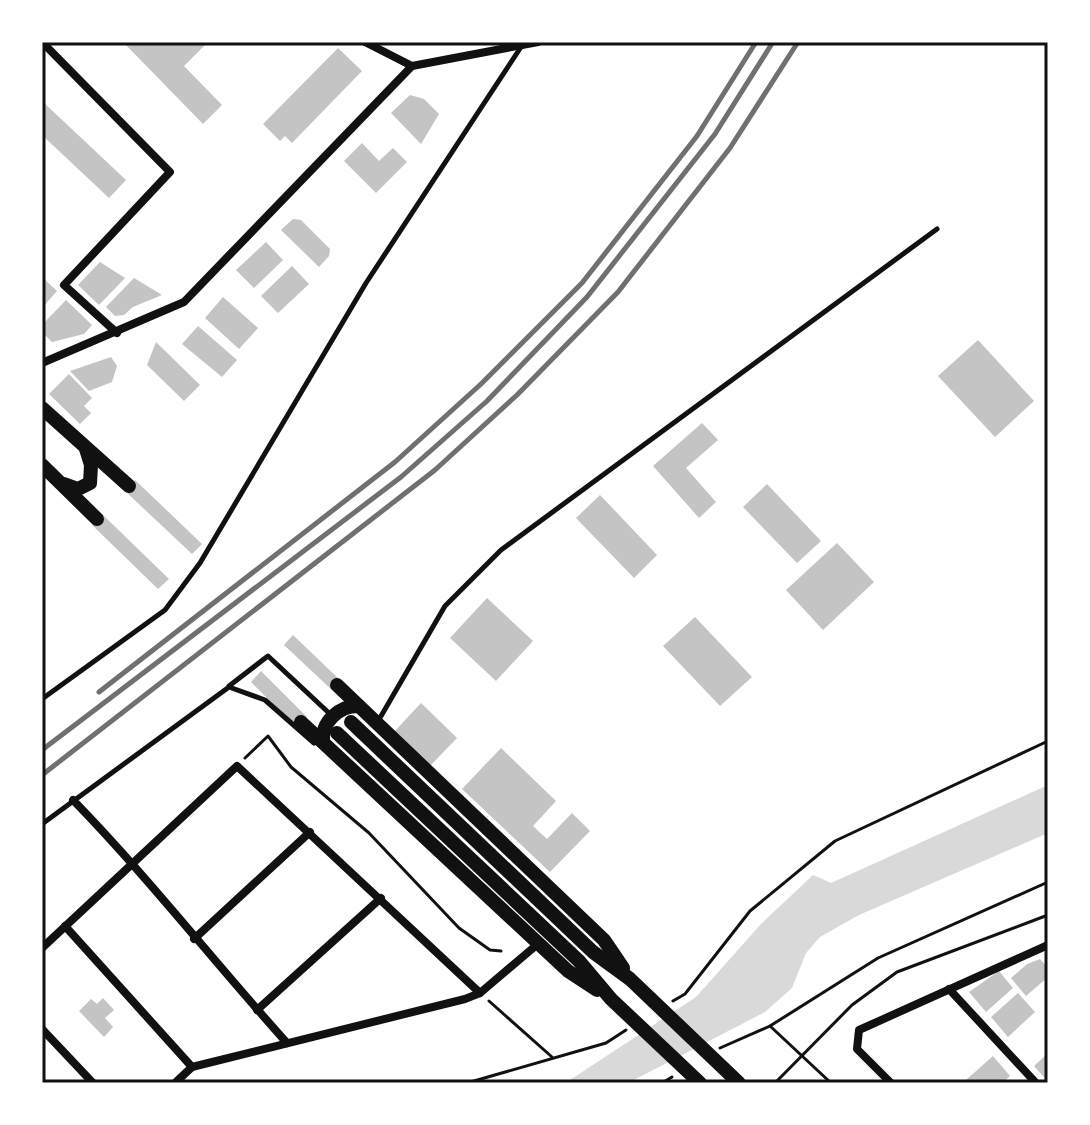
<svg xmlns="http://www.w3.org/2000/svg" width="1090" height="1125" font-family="Lato,sans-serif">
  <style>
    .water { fill: #d9d9d9 }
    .building { fill: #c4c4c4 }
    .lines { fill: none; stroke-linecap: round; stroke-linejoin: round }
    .path { stroke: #111; stroke-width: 3 }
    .service { stroke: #111; stroke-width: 5 }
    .minor { stroke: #111; stroke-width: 8 }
    .secondary { stroke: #111; stroke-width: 14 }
    .rail { stroke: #707070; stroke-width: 5 }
    .neatline { fill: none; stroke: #111; stroke-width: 3 }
  </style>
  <rect width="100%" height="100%" fill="#fff"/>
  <!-- water -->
  <polygon class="water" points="1048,785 1048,833 859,915 820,937 806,953 792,988 765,1012 628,1083 560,1083 570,1080 696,997 761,924 813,875 831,883"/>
  <!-- building -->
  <g class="building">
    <polygon points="123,42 208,42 184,66 222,105 203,124"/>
    <polygon points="338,48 362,71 292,143 285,136 280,141 263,124"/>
    <polygon points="410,95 424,99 439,114 421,144 391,113"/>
    <polygon points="42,101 126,180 109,198 42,135"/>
    <polygon points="362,143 379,161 393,148 407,162 376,193 344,161"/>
    <polygon points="293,219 301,220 330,249 329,256 319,267 281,230"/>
    <polygon points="266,242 283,260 254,288 236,270"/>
    <polygon points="100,262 125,278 99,305 78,285"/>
    <polygon points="292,266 309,284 278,313 261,296"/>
    <polygon points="42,277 57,291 42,308"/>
    <polygon points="134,278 162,295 133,307 124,315 115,316 106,307"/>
    <polygon points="223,297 258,328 239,349 205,318"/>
    <polygon points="66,300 92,325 84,334 52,342 42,332 42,325"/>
    <polygon points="198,326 237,360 222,377 182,344"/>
    <polygon points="978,340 1034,401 995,437 938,376"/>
    <polygon points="156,342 200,385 184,401 147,365"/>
    <polygon points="111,357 117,366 112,382 89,391 70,371"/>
    <polygon points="69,374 92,398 84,406 91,413 80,424 49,394"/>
    <polygon points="702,423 718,440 686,468 716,502 699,518 653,466"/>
    <polygon points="135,480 202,544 192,554 125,491"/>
    <polygon points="767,484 821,541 797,563 743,507"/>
    <polygon points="600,495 657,555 634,578 576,518"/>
    <polygon points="102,514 169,579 158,589 92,525"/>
    <polygon points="837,543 874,582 823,630 786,590"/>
    <polygon points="487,598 533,641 496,681 450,638"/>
    <polygon points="695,617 752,677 720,706 663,646"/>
    <polygon points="293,635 341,681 332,690 284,645"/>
    <polygon points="261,671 307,717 296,727 251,682"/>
    <polygon points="421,703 457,738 430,766 394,732"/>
    <polygon points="501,748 556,801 533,826 547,839 572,813 590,831 550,872 462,789"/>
    <polygon points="1040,959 1048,968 1048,977 1026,996 1011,978 1027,964"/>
    <polygon points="999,971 1013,988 986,1012 969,992"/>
    <polygon points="1018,993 1035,1012 1008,1037 991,1017"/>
    <polygon points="103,998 114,1010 105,1018 113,1027 104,1037 79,1011 91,999 97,1004"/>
    <polygon points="1048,1053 1048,1082 1034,1066"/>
    <polygon points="993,1056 1010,1076 1002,1083 968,1083 966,1080"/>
  </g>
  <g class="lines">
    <!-- path -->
    <g class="path">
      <polyline points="245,758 268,736 291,767 369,833 459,928 490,950 501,951"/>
      <polyline points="489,1001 552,1057"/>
      <polyline points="673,1001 685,994 750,911 835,841 1048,741"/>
      <polyline points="770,1026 831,1083"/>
      <polyline points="720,1048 770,1026 878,958 1048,882"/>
      <polyline points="467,1083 606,1043 626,1030"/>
      <polyline points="662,1083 672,1077"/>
      <polyline points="775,1083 852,1005 897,972 1048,915"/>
    </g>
    <!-- service -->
    <g class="service">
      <polyline points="229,686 268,656 330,714"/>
      <polyline points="42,699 165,610 200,563 366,283 521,47"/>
      <polyline points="377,723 445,606 501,550 937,229"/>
      <polyline points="42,824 229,687 265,700 314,743"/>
    </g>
    <!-- minor -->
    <g class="minor">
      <polyline points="42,42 170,172 64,285 117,333"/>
      <polyline points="365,42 412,66"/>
      <polyline points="42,363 184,302 412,66 538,42"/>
      <path d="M73,800c75,77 142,163 214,243"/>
      <polyline points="65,926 192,1067"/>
      <polyline points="194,939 310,832"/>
      <polyline points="42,948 237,766 480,993"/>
      <polyline points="949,989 1036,1083"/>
      <polyline points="257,1010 381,898"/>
      <polyline points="42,1029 93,1083"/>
      <polyline points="175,1083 192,1067 465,999 480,993 539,943"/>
      <polyline points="891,1083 857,1049 859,1030 1048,945"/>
    </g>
    <!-- secondary -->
    <g class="secondary">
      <polyline points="42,408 129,486"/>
      <polyline points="42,465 97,519"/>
      <polyline points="64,484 78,489 90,483 91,465 86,449"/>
      <polyline points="337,685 604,940 623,968"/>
      <polyline points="301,722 568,971 597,990"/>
      <polyline points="351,722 593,952 630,979 739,1083"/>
      <polyline points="337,733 579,961 611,999 700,1083"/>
      <path d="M323,742c-2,-20 16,-36 35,-36"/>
    </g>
    <!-- rail -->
    <g class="rail">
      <polyline points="99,692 395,462 481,384 582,283 697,136 756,42"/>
      <polyline points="42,750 401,477 487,401 587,297 715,134 773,42"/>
      <polyline points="42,775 435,470 517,395 618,292 730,148 798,42"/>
    </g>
  </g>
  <!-- border -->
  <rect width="1090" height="1125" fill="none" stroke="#ffffff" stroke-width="88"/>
  <rect x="44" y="44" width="1002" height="1037" class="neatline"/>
</svg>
